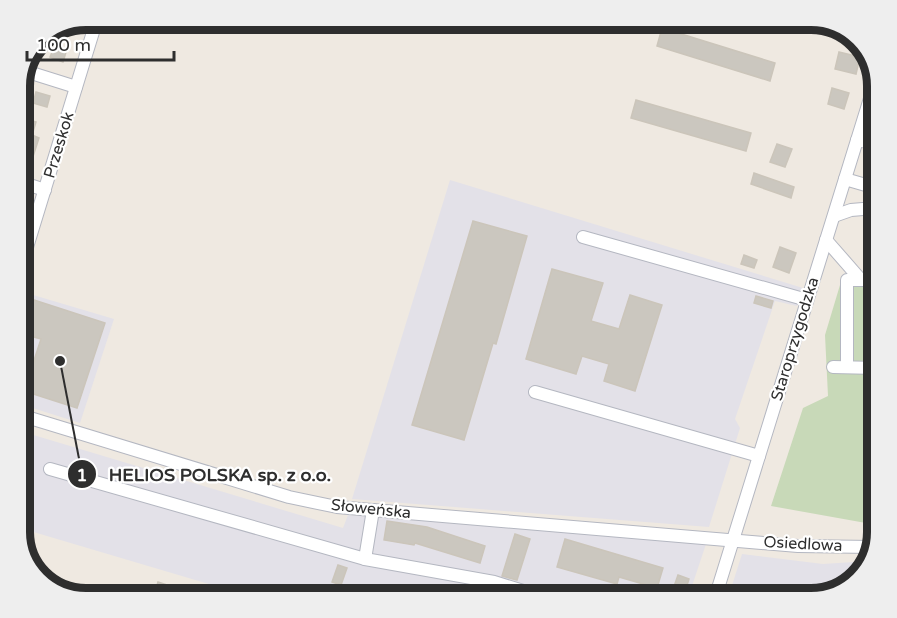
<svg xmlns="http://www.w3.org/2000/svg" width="897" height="618" font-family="'Varela Round',sans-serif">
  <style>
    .industrial { fill: #e3e1e8 }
    .cemetery { fill: #c8d9b8 }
    .building { fill: #cbc7bf; stroke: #cbc5ba; stroke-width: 1.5 }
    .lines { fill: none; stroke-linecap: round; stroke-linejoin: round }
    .minor-casing { stroke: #b4b7c1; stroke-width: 14 }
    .minor { stroke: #fff; stroke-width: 12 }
    .labels { text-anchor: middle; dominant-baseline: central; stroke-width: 4.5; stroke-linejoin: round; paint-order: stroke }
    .street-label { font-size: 16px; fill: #2e2e2e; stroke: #fff }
    .rim { fill: none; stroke: #2e2e2e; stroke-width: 8 }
    .leader { fill: none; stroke: #2e2e2e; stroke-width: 2 }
    .callout-dot { fill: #2e2e2e; stroke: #fff; stroke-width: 2 }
    .mark-label { font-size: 18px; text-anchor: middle; font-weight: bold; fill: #fff }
    .callout-label { font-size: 18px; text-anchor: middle; font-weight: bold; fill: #2e2e2e; stroke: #fff; stroke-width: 4.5; stroke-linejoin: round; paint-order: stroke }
  </style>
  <rect width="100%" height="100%" fill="#efe9e1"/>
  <!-- industrial -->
  <g class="industrial">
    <polygon points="450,180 803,288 797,306 775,301 735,419 740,428 709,527 352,499"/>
    <polygon points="23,292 114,319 80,423 20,404 20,301"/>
    <polygon points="20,431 343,528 348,515 706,544 688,598 430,598 399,595 392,598 256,598 20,528"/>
    <polygon points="742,554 823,564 869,561 866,569 844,590 812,598 728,598"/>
  </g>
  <!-- cemetery -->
  <polygon class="cemetery" points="868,221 877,221 877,525 771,506 803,408 828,396 825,335 843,275 866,275"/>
  <!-- building -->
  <g class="building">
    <polygon points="662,28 775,63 770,81 657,46"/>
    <polygon points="55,45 67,49 63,62 50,57"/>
    <polygon points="839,52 860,57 856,74 835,69"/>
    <polygon points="832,88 849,93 844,109 828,104"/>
    <polygon points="36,92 50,96 47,107 33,103"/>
    <polygon points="636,100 751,133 746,151 631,118"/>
    <polygon points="20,117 36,122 32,135 39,138 28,172 20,169"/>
    <polygon points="777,144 792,149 785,167 770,162"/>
    <polygon points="754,173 794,187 791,198 751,184"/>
    <polygon points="473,221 527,236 496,344 493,343 464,440 412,425"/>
    <polygon points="780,247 796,253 789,273 773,267"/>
    <polygon points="744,255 757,260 754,268 741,264"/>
    <polygon points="552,269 603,283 591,321 619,329 630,295 662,305 635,391 604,381 609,364 582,356 576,374 526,359"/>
    <polygon points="756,296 773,301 771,308 754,303"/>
    <polygon points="34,300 105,323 77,408 24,391 41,339 23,334"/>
    <polygon points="387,521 427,527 485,546 480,563 415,543 414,545 384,540"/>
    <polygon points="515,534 530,539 517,580 502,576"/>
    <polygon points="565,539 663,568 657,588 619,577 617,584 557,567"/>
    <polygon points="338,565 347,568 341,585 332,582"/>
    <polygon points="678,575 689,579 683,598 670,598"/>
    <polygon points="158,582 185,591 183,598 153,598"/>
    <polygon points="111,587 142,597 141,598 108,598"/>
  </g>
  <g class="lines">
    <defs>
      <g id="minor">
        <polyline points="25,71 76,87"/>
        <polyline points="857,140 877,144"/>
        <polyline points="20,182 45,190"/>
        <polyline points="834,216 851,210 875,208 876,188 845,179"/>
        <polyline points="583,237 807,300"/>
        <polyline points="826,240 861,280 877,280"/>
        <polyline points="20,270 97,19"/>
        <polyline points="20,348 27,351 20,376"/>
        <polyline points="833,367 877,368"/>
        <polyline points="847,367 847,280 861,280"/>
        <polyline points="535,392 759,456"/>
        <polyline points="20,415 289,497 337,507 798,546 873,547"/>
        <polyline points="50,469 365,559 373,510"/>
        <polyline points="365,559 494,582 546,598"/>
        <polyline points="715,598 876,79"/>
      </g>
    </defs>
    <!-- minor casing -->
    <use href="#minor" class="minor-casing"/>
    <!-- minor -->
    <use href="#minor" class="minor"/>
  </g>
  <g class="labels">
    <!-- street labels -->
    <g class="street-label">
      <text transform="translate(59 145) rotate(-73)">Przeskok</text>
      <text transform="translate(795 339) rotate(-73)">Staroprzygodzka</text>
      <text transform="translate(371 509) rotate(6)">Słoweńska</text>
      <text transform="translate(803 544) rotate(3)">Osiedlowa</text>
    </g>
  </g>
  <!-- crop -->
  <path d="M0 0H897V618H0ZM86 30H811A56 56 0 0 1 867 86V532A56 56 0 0 1 811 588H86A56 56 0 0 1 30 532V86A56 56 0 0 1 86 30Z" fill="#eee" fill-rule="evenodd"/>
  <path class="rim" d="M86 30H811A56 56 0 0 1 867 86V532A56 56 0 0 1 811 588H86A56 56 0 0 1 30 532V86A56 56 0 0 1 86 30Z"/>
  <!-- callouts -->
  <path class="leader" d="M60 361L82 474"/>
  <g class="callout-dot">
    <circle cx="60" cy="361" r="6"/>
    <circle cx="82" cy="474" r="15"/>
  </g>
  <g class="mark-label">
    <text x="82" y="481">1</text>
  </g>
  <g class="callout-label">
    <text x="220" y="481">HELIOS POLSKA sp. z o.o.</text>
  </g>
  <!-- scale -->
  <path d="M27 51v9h147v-9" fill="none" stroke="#2e2e2e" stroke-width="3"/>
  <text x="36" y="51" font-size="18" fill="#2e2e2e" stroke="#ffffff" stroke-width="4.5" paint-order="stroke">100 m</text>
</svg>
